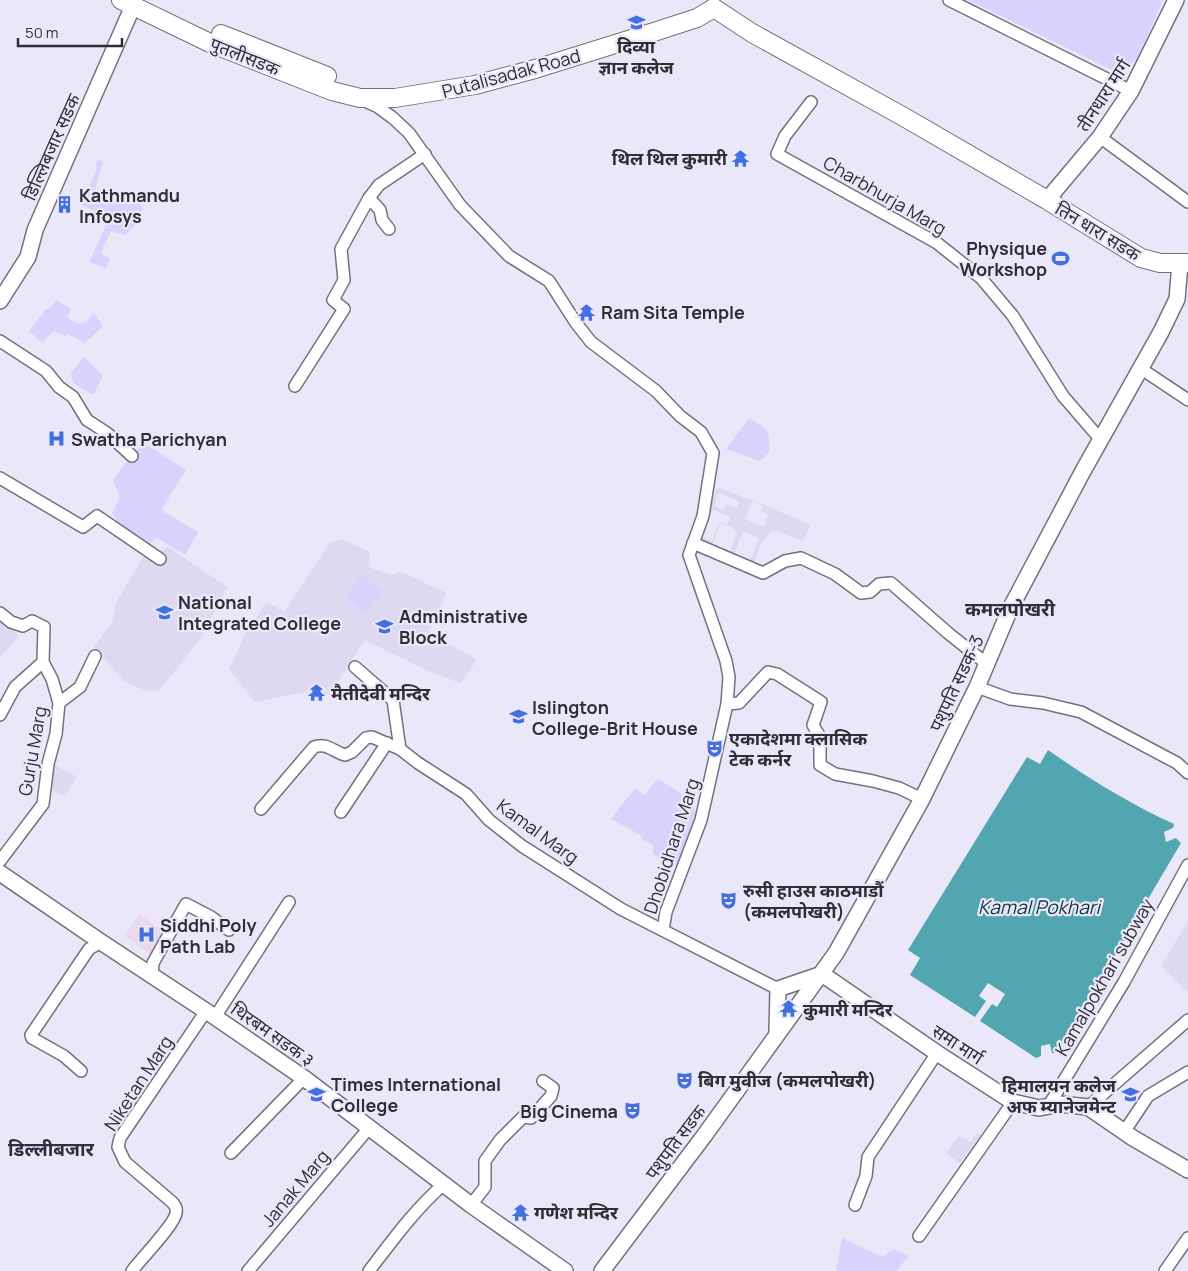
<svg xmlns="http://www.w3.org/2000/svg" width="1188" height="1271" font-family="Manrope,'Noto Sans Devanagari',sans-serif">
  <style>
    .built { fill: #ded9f1; fill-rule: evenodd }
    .medical { fill: #ead9eb }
    .green { fill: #dbd1fd }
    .water { fill: #51a6af }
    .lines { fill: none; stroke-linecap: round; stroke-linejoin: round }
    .street-casing { stroke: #73707f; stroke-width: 14 }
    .secondary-casing { stroke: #73707f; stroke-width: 18 }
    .primary-casing { stroke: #73707f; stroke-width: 20 }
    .street { stroke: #fff; stroke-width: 11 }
    .secondary { stroke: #fff; stroke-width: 15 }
    .primary { stroke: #fff; stroke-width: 18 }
    .labels { text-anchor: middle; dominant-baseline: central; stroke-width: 4.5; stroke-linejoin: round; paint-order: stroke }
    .poi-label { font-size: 18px; font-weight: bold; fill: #302e35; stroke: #eae7f8; text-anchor: start }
    .street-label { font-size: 18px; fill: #302e35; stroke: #eae7f8 }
    .neighbourhood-label { font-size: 19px; font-weight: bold; fill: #312e3b; stroke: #eae7f8 }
    .water-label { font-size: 19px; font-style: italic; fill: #0e383c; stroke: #eae7f8 }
  </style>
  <rect width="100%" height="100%" fill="#eae7f8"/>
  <!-- built -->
  <g class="built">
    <path d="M717,487l47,18 47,20 -8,16 -30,-11 -11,11 -9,23 -24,-9 8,-24 -6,-4 -11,-3 -8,22 -14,-5zM719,493l21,9 -3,6 -10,-4 -3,6 -10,-4zM752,501l11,5 -2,5 8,3 -5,13 -19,-8zM713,510l17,7 -3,8 -8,-3 -7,19 -10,-4zM743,531l16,7 -9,23 -16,-7z"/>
    <polygon points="342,539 370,552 368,567 392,575 400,571 446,593 429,632 477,660 460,683 426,670 365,640 331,692 319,699 304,692 255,702 229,669 245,635 266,602 285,611 330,543"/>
    <polygon points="168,547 227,587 202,636 159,691 145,690 126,683 94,647 112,622 117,601 144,556"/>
    <polygon points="0,620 19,635 0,658"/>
    <polygon points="54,765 77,777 65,796 48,789"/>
    <polygon points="1188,921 1188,993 1161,966"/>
    <polygon points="977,1133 981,1135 960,1163 946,1153 959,1135 970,1142"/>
  </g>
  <!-- medical -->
  <polygon class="medical" points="139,914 168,934 153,956 125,936"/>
  <!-- green -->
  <g class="green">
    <polygon points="968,0 1163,0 1137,59 1127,65 1110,69"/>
    <polygon points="97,160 103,161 93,196 110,203 115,191 138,202 143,208 139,221 125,235 111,231 101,253 110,259 106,268 89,262 110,217 81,205 96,171"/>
    <polygon points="56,300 71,309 67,318 79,324 86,322 94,313 103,326 85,343 68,334 65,336 54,331 42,343 29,331 46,309 50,308"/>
    <polygon points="84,357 103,376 93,395 73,383 71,373"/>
    <path d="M749,418c20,13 21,10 20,35l-9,8 -34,-12z"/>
    <polygon points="147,445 186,470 161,510 198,532 185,555 156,537 150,544 119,524 112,513 120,497 113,481 132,453"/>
    <polygon points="361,575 383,591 367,614 345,597"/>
    <path d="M658,779c13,8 38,20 38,37 0,6 -15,42 -18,51l-25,-13v-9l-10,-5 -3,-5 -29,-16 24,-31 9,7z"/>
    <polygon points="842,1238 882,1257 894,1249 908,1256 897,1271 836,1271"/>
  </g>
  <!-- water -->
  <path class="water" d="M1048,750c40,28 82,54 126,74l-1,4 -9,4 2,10 10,-4 5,5 -123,209 -6,1 -2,-9 -9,2v10l-5,2 -56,-37 12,-17 5,3 8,-13 -17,-11 -9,13 7,5 -11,16 -65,-42 10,-17 -12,-8 119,-193 13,7z"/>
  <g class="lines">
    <defs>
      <g id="street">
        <polyline points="949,0 1131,91"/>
        <polyline points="363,100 378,107 393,118 409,133 460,205 509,256 549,281 576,323 591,342 656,391 680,416 701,432 713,453 703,516 689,555 726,661 729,677 727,704 701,820 666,912 663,930"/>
        <polyline points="811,102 785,136 777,154 937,243 981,278 1013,316 1063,396 1101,440"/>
        <polyline points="1100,137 1188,202"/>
        <polyline points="369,198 380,210 382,220 389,229"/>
        <polyline points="0,341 46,371 59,387 73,397 87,420 107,433 132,456"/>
        <polyline points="1140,368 1188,400"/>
        <polyline points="295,386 344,309 333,300 344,280 341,249 369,198 379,185 425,154"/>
        <polyline points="0,478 83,527 97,516 160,559"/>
        <polyline points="693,543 763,573 785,561 801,558 835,574 861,593 870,592 879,584 891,583 948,633 987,664"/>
        <polyline points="0,613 11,622 23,626 32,621 44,627 43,662 52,679 59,703 56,734 48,764 43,804 0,861"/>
        <polyline points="355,667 393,700 400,749"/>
        <polyline points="977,687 1010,699 1043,703 1081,712 1177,763 1188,773"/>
        <polyline points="59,703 80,687 95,656"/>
        <polyline points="727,704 739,703 768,672 777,674 821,702 813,725 820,737 820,765 835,774 873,781 899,788 922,799"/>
        <polyline points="0,715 15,687 43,662"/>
        <path d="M261,809l53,-62c12,-5 20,5 31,8l7,-3 14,-14 6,-1 28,12 18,14 48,31 23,26 33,26 99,63 157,80"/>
        <polyline points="341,812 387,743"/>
        <polyline points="152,976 153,963 186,904 211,917 229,930"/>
        <polyline points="215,1017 289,902"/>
        <polyline points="81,1071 64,1056 32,1038 31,1035 89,949 101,942"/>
        <polyline points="1049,1105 1124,982 1188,865"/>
        <polyline points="1088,1107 1188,1020"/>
        <polyline points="1124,1132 1148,1096 1188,1072"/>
        <polyline points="231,1153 304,1078"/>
        <polyline points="471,1205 485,1187 485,1161 500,1140 523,1117 531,1118 551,1096 553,1088 543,1081"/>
        <polyline points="855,1205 866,1176 868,1157 937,1053"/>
        <polyline points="919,1236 1013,1102"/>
        <path d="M132,1271c8,-11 43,-47 44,-58 1,-4 -1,-8 -4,-11l-47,-40 -7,-15 2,-9 86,-127"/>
        <polyline points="248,1271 369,1128"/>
        <path d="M369,1271c23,-30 46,-62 75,-87"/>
        <polyline points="1165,1271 1188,1238"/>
      </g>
      <g id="secondary">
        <polyline points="1047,200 1100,137 1131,91 1176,0"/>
        <polyline points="0,301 28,257 35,230 133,6 132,0"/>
        <polyline points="0,873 101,942 215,1017 304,1078 471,1205 565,1271"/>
        <polyline points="822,974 937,1053 1013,1102 1039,1108 1060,1104 1088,1107 1133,1138 1188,1170"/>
        <polyline points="777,1033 778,989 822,974"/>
        <polyline points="602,1271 704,1136 836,953 922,799 977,687 1010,609 1083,471 1161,332 1177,299 1180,264"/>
      </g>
      <g id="primary">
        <polyline points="121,0 210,43 332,91 360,98 395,98 475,85 535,69 657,31 697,18 714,8"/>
        <polyline points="714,8 752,33 904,117 1047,200 1141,258 1160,263 1188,263"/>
        <polyline points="221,34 327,76"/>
      </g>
    </defs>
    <!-- street casing -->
    <use href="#street" class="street-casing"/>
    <!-- secondary casing -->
    <use href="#secondary" class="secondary-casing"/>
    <!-- primary casing -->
    <use href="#primary" class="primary-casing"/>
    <!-- street -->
    <use href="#street" class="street"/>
    <!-- secondary -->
    <use href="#secondary" class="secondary"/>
    <!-- primary -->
    <use href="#primary" class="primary"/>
  </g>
  <!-- icons -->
  <defs>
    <symbol id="university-bare" viewBox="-9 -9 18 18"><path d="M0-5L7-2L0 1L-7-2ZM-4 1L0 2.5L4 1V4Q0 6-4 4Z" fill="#436fe0" stroke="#eae7f8" stroke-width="2.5" paint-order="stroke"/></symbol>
    <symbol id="temple-bare" viewBox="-9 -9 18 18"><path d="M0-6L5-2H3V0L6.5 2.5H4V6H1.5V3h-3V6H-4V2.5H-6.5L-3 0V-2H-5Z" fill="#436fe0" stroke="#eae7f8" stroke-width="2.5" paint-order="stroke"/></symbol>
    <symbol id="building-bare" viewBox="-9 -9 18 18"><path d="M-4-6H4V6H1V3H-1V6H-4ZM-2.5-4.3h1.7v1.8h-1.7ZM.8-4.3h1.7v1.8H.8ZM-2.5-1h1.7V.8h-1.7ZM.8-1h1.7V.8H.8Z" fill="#436fe0" stroke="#eae7f8" stroke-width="2.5" paint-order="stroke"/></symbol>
    <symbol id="stadium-bare" viewBox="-9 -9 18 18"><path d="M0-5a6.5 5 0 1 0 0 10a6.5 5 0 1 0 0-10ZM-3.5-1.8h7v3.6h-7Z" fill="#436fe0" stroke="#eae7f8" stroke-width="2.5" paint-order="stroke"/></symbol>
    <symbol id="hospital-bare" viewBox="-9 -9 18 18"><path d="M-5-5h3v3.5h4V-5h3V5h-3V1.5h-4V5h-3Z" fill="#436fe0" stroke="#eae7f8" stroke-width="2.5" paint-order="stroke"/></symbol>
    <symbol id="theatre-bare" viewBox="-9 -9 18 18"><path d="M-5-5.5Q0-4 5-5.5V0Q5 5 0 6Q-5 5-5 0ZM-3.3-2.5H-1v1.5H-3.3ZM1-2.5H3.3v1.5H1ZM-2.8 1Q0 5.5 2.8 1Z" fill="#436fe0" stroke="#eae7f8" stroke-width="2.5" paint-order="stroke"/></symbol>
  </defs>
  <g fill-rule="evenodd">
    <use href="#university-bare" x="624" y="10" width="25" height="25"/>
    <use href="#temple-bare" x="728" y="146" width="25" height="25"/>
    <use href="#building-bare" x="52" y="192" width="25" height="25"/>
    <use href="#stadium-bare" x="1048" y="246" width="25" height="25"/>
    <use href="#temple-bare" x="574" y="300" width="25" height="25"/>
    <use href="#hospital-bare" x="44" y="426" width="25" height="25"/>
    <use href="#university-bare" x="152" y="600" width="25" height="25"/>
    <use href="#university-bare" x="372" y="614" width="25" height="25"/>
    <use href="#temple-bare" x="304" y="680" width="25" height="25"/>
    <use href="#university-bare" x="506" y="704" width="25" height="25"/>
    <use href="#theatre-bare" x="702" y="736" width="25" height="25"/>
    <use href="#theatre-bare" x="716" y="888" width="25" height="25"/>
    <use href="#hospital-bare" x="134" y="922" width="25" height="25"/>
    <use href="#temple-bare" x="776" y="996" width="25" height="25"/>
    <use href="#theatre-bare" x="672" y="1068" width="25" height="25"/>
    <use href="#university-bare" x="304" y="1082" width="25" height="25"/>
    <use href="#university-bare" x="1118" y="1082" width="25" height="25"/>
    <use href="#theatre-bare" x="620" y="1098" width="25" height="25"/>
    <use href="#temple-bare" x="508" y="1200" width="25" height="25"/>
  </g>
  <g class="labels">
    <!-- poi labels -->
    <g class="poi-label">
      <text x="636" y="46" text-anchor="middle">दिव्या<tspan x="636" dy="21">ज्ञान कलेज</tspan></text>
      <text x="727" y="158" text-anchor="end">थिल थिल कुमारी</text>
      <text x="79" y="195">Kathmandu<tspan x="79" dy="21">Infosys</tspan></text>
      <text x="1047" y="248" text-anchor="end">Physique<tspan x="1047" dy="21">Workshop</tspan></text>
      <text x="601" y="312">Ram Sita Temple</text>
      <text x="71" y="439">Swatha Parichyan</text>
      <text x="178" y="602">National<tspan x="178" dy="21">Integrated College</tspan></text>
      <text x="399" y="616">Administrative<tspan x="399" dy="21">Block</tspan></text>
      <text x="331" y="693">मैतीदेवी मन्दिर</text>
      <text x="532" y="707">Islington<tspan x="532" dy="21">College-Brit House</tspan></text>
      <text x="729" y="738">एकादेशमा क्लासिक<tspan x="729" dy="21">टेक कर्नर</tspan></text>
      <text x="743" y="890">रुसी हाउस काठमाडौं<tspan x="743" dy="21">(कमलपोखरी)</tspan></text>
      <text x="160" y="925">Siddhi Poly<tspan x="160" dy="21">Path Lab</tspan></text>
      <text x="803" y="1009">कुमारी मन्दिर</text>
      <text x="698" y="1080">बिग मुवीज (कमलपोखरी)</text>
      <text x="331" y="1084">Times International<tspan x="331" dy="21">College</tspan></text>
      <text x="1116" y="1085" text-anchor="end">हिमालयन कलेज<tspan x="1116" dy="21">अफ म्यानेजमेन्ट</tspan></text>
      <text x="618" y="1111" text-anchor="end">Big Cinema</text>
      <text x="534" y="1212">गणेश मन्दिर</text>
    </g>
    <!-- street labels -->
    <g class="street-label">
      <text transform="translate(245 56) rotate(22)">पुतलीसडक</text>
      <text transform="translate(511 73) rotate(-15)">Putalisadak Road</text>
      <text transform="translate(1103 95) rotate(-57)">तीनधारा मार्ग</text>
      <text transform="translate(51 147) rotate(-66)">डिल्लिबजार सडक</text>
      <text transform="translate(885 195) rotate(30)">Charbhurja Marg</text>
      <text transform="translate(1098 231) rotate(31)">तिन धारा सडक</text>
      <text transform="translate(956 683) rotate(-65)">पशुपति सडक-3</text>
      <text transform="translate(32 751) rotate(-80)">Gurju Marg</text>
      <text transform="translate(538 831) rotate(36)">Kamal Marg</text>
      <text transform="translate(671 846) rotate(-72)">Dhobidhara Marg</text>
      <text transform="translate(1104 977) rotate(-60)">Kamalpokhari subway</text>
      <text transform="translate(273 1034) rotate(35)">थिरबम सडक ३</text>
      <text transform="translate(958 1044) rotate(33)">समा मार्ग</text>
      <text transform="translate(138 1083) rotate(-57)">Niketan Marg</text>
      <text transform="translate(675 1142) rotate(-53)">पशुपति सडक</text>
      <text transform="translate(295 1188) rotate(-50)">Janak Marg</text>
    </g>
    <!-- neighbourhood labels -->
    <g class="neighbourhood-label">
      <text x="1010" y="609">कमलपोखरी</text>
      <text x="51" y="1149">डिल्लीबजार</text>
    </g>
    <!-- water labels -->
    <g class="water-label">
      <text x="1039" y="907">Kamal Pokhari</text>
    </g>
  </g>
  <!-- scale -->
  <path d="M18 38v8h104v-8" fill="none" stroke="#302e35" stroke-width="2.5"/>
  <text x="25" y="38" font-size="15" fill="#302e35" stroke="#eae7f8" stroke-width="4" paint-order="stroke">50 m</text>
</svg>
